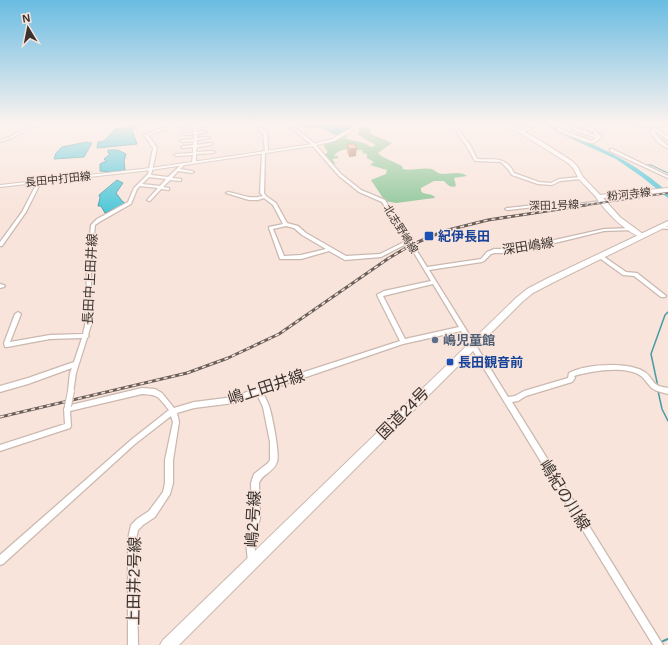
<svg xmlns="http://www.w3.org/2000/svg" width="668" height="645" font-family="Arial,'Noto Sans JP',sans-serif">
  <style>
    .green { fill: #8dc698 }
    .water { fill: #4dc7d8; stroke: #489ba6 }
    .lines { fill: none; stroke-linecap: round; stroke-linejoin: round }
    .stream-far2 { stroke: #489ba6; stroke-width: 1 }
    .stream-far1 { stroke: #489ba6; stroke-width: 1.5 }
    .stream { stroke: #489ba6; stroke-width: 2 }
    .river { fill: #4dc7d8; fill-rule: evenodd }
    .minor-casing { stroke: #cbb8af; stroke-width: 2.5 }
    .tertiary-casing { stroke: #cbb8af; stroke-width: 2 }
    .secondary-casing { stroke: #cbb8af; stroke-width: 2 }
    .trunk-casing { stroke: #cbb8af; stroke-width: 2 }
    .minor { fill: #fff; fill-rule: evenodd }
    .tertiary { fill: #fff; fill-rule: evenodd }
    .secondary { fill: #fff; fill-rule: evenodd }
    .trunk { fill: #fff; fill-rule: evenodd }
    .rail-far1-casing { stroke: #6a5f5a; stroke-width: 2 }
    .rail-casing { stroke: #6a5f5a; stroke-width: 3 }
    .rail-far1 { stroke: #f8e4db; stroke-width: 1; stroke-dasharray: 3; stroke-linecap: butt }
    .rail { stroke: #f8e4db; stroke-width: 1.5; stroke-dasharray: 4; stroke-linecap: butt }
    .minor-bridge-casing { stroke: #cbb8af; stroke-width: 8; stroke-linecap: butt }
    .minor-bridge { stroke: #fff; stroke-width: 6 }
    .wall { fill: #d79e84 }
    .shaded-wall { fill: #af816c }
    .building { fill: #fab89a; stroke: #af816c }
    .transit-dot { fill: #1a4fb4; stroke: #f8e4db; stroke-width: 1.5 }
    .service-dot { fill: #5c6f8a; stroke: #f8e4db; stroke-width: 1.5 }
    .labels { text-anchor: middle; dominant-baseline: central; stroke-width: 3; stroke-linejoin: round; paint-order: stroke }
    .far-street-label { font-size: 11px; fill: #3b3330; stroke: #f8e4db }
    .transit-label { font-size: 13px; font-weight: bold; fill: #164399; stroke: #f8e4db; text-anchor: start }
    .street-label { font-size: 13px; fill: #3b3330; stroke: #f8e4db }
    .service-label { font-size: 13px; font-weight: bold; fill: #4e5e75; stroke: #f8e4db; text-anchor: start }
    .near-street-label { font-size: 16px; fill: #3b3330; stroke: #f8e4db }
  </style>
  <rect width="100%" height="100%" fill="#f8e4db"/>
  <!-- green -->
  <path class="green" d="M367,126l4,5 -2,2 23,10 -14,10 5,4 19,9 1,3c9,2 20,-2 29,0 4,2 6,5 11,5 8,0 17,-3 24,2l-13,2 2,8c-6,2 -8,-1 -12,-5h-10l-13,7v3l2,2 9,2 3,2 -1,1 -38,5 -11,-2 -14,-21 15,-6 1,-4 -17,-5 4,-3 -7,-4v-4l-4,-1 -1,-3c-10,1 -21,-4 -28,6h4v2l-6,1 3,4 5,-1 -7,2 -8,-10 3,-2 -4,-5 1,-3 17,-6 3,-3 4,1 -4,2c8,4 19,3 26,9l4,-1v-2l-5,-2 -13,-8 3,-3 -2,-2 1,-2z"/>
  <!-- water -->
  <g class="water">
    <polygon points="134,123 139,124 132,130 137,144 97,148 98,142 104,141 115,129 127,128"/>
    <path d="M309,123c14,0 28,1 41,4 -16,16 -19,1 -31,0 -5,-1 -10,2 -16,0l1,-2z"/>
    <polygon points="86,142 92,143 84,157 54,159 56,153 62,147"/>
    <polygon points="108,150 118,150 126,154 124,161 125,170 111,172 100,171 100,164 106,161 104,159 110,154 108,153"/>
    <polygon points="117,180 123,183 116,193 122,201 126,204 105,213 101,206 98,206 100,198 99,195"/>
  </g>
  <g class="lines">
    <!-- stream-far2 -->
    <polyline class="stream-far2" points="644,165 651,165 668,173"/>
    <!-- stream-far1 -->
    <g class="stream-far1">
      <polyline points="658,387 651,354 665,315 668,312"/>
      <polyline points="658,391 662,409 668,421"/>
    </g>
    <!-- stream -->
    <polyline class="stream" points="661,642 668,639"/>
    <!-- river -->
    <path class="river" d="M544,123c9,0 16,7 25,11 35,15 64,28 94,54l5,4v6l-26,-21 -26,-18 -59,-27z"/>
    <defs>
      <g id="minor">
        <polygon points="36,123 40,123 12,138 0,142 0,140 10,137"/>
        <path d="M166,123h3l-2,6 -19,6 9,13 -6,27 17,2 15,-14 2,1 -5,5 12,2 2,1 -2,1 -14,-2 -6,7 9,1v2l-11,-1 -7,7 6,1v2l-8,-1 -11,12h-1l-2,-1 11,-12 -18,-2 -3,3 -6,15 -30,17 -6,4 -4,46v54l-3,10 1,1 -2,2 -11,35 -3,20 -2,1 -2,-1 -1,-2 2,-18 2,-5 -44,16 -28,8v-6l28,-8 46,-16 8,-24 -32,1 -43,8h-2l-1,-4 11,-29 3,-2 3,2 -11,28 40,-7 33,-1 2,-9 2,-54 4,-46 6,-6 31,-17 6,-14 14,-14 5,-26 -9,-13 21,-8zM149,177l17,2 -6,7 -18,-2z"/>
        <polygon points="195,123 197,123 198,125 208,124 210,125 197,127 197,132 205,131 207,132 197,134 197,138 208,137 210,138 197,140 197,145 211,143 213,144 211,145 197,147 196,152 213,151 215,152 213,153 196,154 196,162 194,163 192,162 193,155 176,156 174,155 176,154 193,153 193,147 183,148 181,147 183,146 193,145 193,141 182,142 180,141 182,140 194,139 194,134 186,135 184,134 194,132 194,128 183,129 181,128 194,126"/>
        <polygon points="245,123 261,124 262,130 267,132 268,152 265,151 263,133 259,131 258,126"/>
        <path d="M285,123h3l25,19 28,32 20,16 24,10 42,67 54,-8 6,-7 7,-3h20l90,-20 30,-1v2h-2l-28,1 -90,22h-19l-4,1 -7,7 -2,1 -53,8 79,127 7,-1 9,-5 44,-13 1,-5c16,-9 61,-12 77,0 2,1 4,4 6,7 4,6 9,7 16,8v6c-7,-2 -15,-3 -19,-9 -3,-3 -5,-7 -8,-9 -15,-11 -50,-5 -67,0l1,2 -3,4 -46,14 -8,5 -6,1 151,243h-10l-192,-314 -58,13 -141,48c3,4 5,9 7,14 3,9 11,48 8,56 -3,10 -15,12 -18,21l1,35 -6,24 2,20 -1,3 -3,1 -3,-1 -1,-3 -2,-20 6,-24 -1,-35 3,-9 14,-11 2,-3v-18l-7,-35 -6,-13 -23,9 -40,5 -17,5 2,9 -6,38v23l-3,11 -15,23 -12,8 -5,5 -2,9 2,106h-10v-106l3,-14 6,-6 12,-8 14,-19 2,-9v-23l8,-38 -2,-6 -36,28 -132,120 -3,1v-10l131,-115 38,-30c-11,-13 -9,-15 -27,-16l-72,17 1,15 -1,2 -70,23v-6l65,-21 -1,-15 2,-5 2,-1 3,2 71,-17 13,1 7,4 12,15 20,-6 40,-5 33,-13 133,-43 -23,-46 1,-1 6,-3 47,-10 -23,-38 -27,14 -36,3 -16,-9 -28,8h-21l-11,-31v-1l14,-3 -10,-19 -9,-7 -6,2h-9l-23,-7 2,-1c13,2 21,8 35,4l-3,-3 2,-41 3,-1 -1,42 2,3 10,7 11,20 11,3 8,7 40,23 34,-2 26,-13 -24,-39 -23,-10 -20,-16 -28,-32zM286,226l8,2 8,7 24,14 -25,6 -17,1 -11,-27zM433,284l26,43 -54,12 -22,-43z"/>
        <polygon points="355,123 358,123 355,129 353,129 352,128"/>
        <path d="M450,123h3l17,22 7,14c17,1 29,-3 37,14l25,9 12,1 8,-4 22,-2 2,1 -2,1 -21,2 -8,4 -14,-1 -26,-9 -4,-6 -7,-7 -26,-1 -9,-16z"/>
        <polygon points="537,123 541,123 522,133 519,132"/>
        <path d="M550,123h3l9,7 27,10 3,1 4,-3 -24,-9 -6,-6h3l5,4 23,9 -4,-4 -14,-9c8,0 17,8 23,14l-9,6 -6,-1 -27,-10z"/>
        <path d="M636,123l7,2 3,-2 4,1 15,-1 1,1 -2,1 -11,1 15,11v3l-11,-8h-3l6,7 8,7v2c-8,-3 -14,-9 -18,-17l4,-1 -6,-5 -5,2 -7,-2z"/>
        <polygon points="610,149 612,149 668,176 668,178 610,151"/>
        <polygon points="38,181 41,182 26,212 2,246 0,246 0,242 22,212"/>
        <polygon points="601,201 603,202 602,203 562,208 543,206 507,210 505,209 507,208 543,204 562,206"/>
        <polygon points="658,226 668,227 668,229 658,228"/>
        <polygon points="600,254 626,272 637,273 665,295 666,296 665,297 661,297 634,276 623,275 598,257 598,255"/>
        <polygon points="0,284 4,285 5,286 4,287 0,288"/>
      </g>
      <g id="tertiary">
        <polygon points="368,123 376,123 355,129 334,141 313,146 151,170 0,187 0,185 151,168 313,144 332,139 353,127"/>
        <path d="M499,123c17,0 57,28 73,38l5,5 6,11 18,19v2h-4l-18,-19 -6,-11 -5,-5 -48,-30z"/>
      </g>
      <path id="secondary" d="M668,188v4l-65,6 17,19 23,17 1,1 -3,2c-16,-5 -36,-26 -45,-40l3,-2z"/>
      <polygon id="trunk" points="668,221 668,226 554,282 533,293 522,302 179,645 160,645 163,640 516,298 527,289 548,278"/>
    </defs>
    <!-- minor casing -->
    <use href="#minor" class="minor-casing"/>
    <!-- tertiary casing -->
    <use href="#tertiary" class="tertiary-casing"/>
    <!-- secondary casing -->
    <use href="#secondary" class="secondary-casing"/>
    <!-- trunk casing -->
    <use href="#trunk" class="trunk-casing"/>
    <!-- minor -->
    <use href="#minor" class="minor"/>
    <!-- tertiary -->
    <use href="#tertiary" class="tertiary"/>
    <!-- secondary -->
    <use href="#secondary" class="secondary"/>
    <!-- trunk -->
    <use href="#trunk" class="trunk"/>
    <defs>
      <polyline id="rail-far1" points="579,206 668,193"/>
      <polyline id="rail" points="0,417 187,373 228,358 279,334 389,258 411,245 444,231 488,220 586,205"/>
    </defs>
    <!-- rail-far1 casing -->
    <use href="#rail-far1" class="rail-far1-casing"/>
    <!-- rail casing -->
    <use href="#rail" class="rail-casing"/>
    <!-- rail-far1 -->
    <use href="#rail-far1" class="rail-far1"/>
    <!-- rail -->
    <use href="#rail" class="rail"/>
    <defs>
      <polyline id="minor-bridge" points="68,406 71,391"/>
    </defs>
    <!-- minor-bridge casing -->
    <use href="#minor-bridge" class="minor-bridge-casing"/>
    <!-- minor-bridge -->
    <use href="#minor-bridge" class="minor-bridge"/>
  </g>
  <!-- wall -->
  <polygon class="wall" points="347,144 356,156 349,157 347,152"/>
  <!-- shaded-wall -->
  <polygon class="shaded-wall" points="357,148 356,156 349,157 349,149"/>
  <!-- building -->
  <polygon class="building" points="347,144 355,144 357,148 349,149"/>
  <!-- sky -->
  <linearGradient id="sky" x2="0" y2="1"><stop stop-color="#6abce2"/><stop offset="0.58" stop-color="#fcf3ef"/><stop offset="1" stop-color="#fcf3ef" stop-opacity="0"/></linearGradient>
  <rect width="668" height="213" fill="url(#sky)"/>
  <!-- markers -->
  <g class="transit-dot">
    <rect x="424" y="231" width="10" height="10" rx="2"/>
    <rect x="446" y="358" width="8" height="8" rx="2"/>
  </g>
  <circle class="service-dot" cx="435" cy="340" r="4"/>
  <g class="labels">
    <!-- far-street labels -->
    <g class="far-street-label">
      <text transform="translate(58 179) rotate(-6)">長田中打田線</text>
      <text transform="translate(629 194) rotate(-6)">粉河寺線</text>
      <text transform="translate(554 205) rotate(-2)">深田1号線</text>
      <text transform="translate(401 229) rotate(58)">北志野嶋線</text>
    </g>
    <!-- transit labels -->
    <g class="transit-label">
      <text x="438" y="236">紀伊長田</text>
      <text x="458" y="362">長田観音前</text>
    </g>
    <!-- street labels -->
    <g class="street-label">
      <text transform="translate(528 246) rotate(-9)">深田嶋線</text>
      <text transform="translate(90 279) rotate(-87)">長田中上田井線</text>
    </g>
    <!-- service labels -->
    <g class="service-label">
      <text x="443" y="340">嶋児童館</text>
    </g>
    <!-- near-street labels -->
    <g class="near-street-label">
      <text transform="translate(266 387) rotate(-18)">嶋上田井線</text>
      <text transform="translate(403 413) rotate(-45)">国道24号</text>
      <text transform="translate(565 495) rotate(58)">嶋紀の川線</text>
      <text transform="translate(253 519) rotate(-87)">嶋2号線</text>
      <text transform="translate(134 581) rotate(-89)">上田井2号線</text>
    </g>
  </g>
  <!-- north arrow -->
  <g transform="translate(28 28) rotate(350)" stroke="#f8e4db" stroke-width="3" paint-order="stroke">
  <path d="M0-3L7 15L0 10L-7 15Z" fill="#3b3330"/>
  <text y="-6" font-size="11" font-weight="bold" text-anchor="middle" fill="#3b3330">N</text>
  </g>
</svg>
